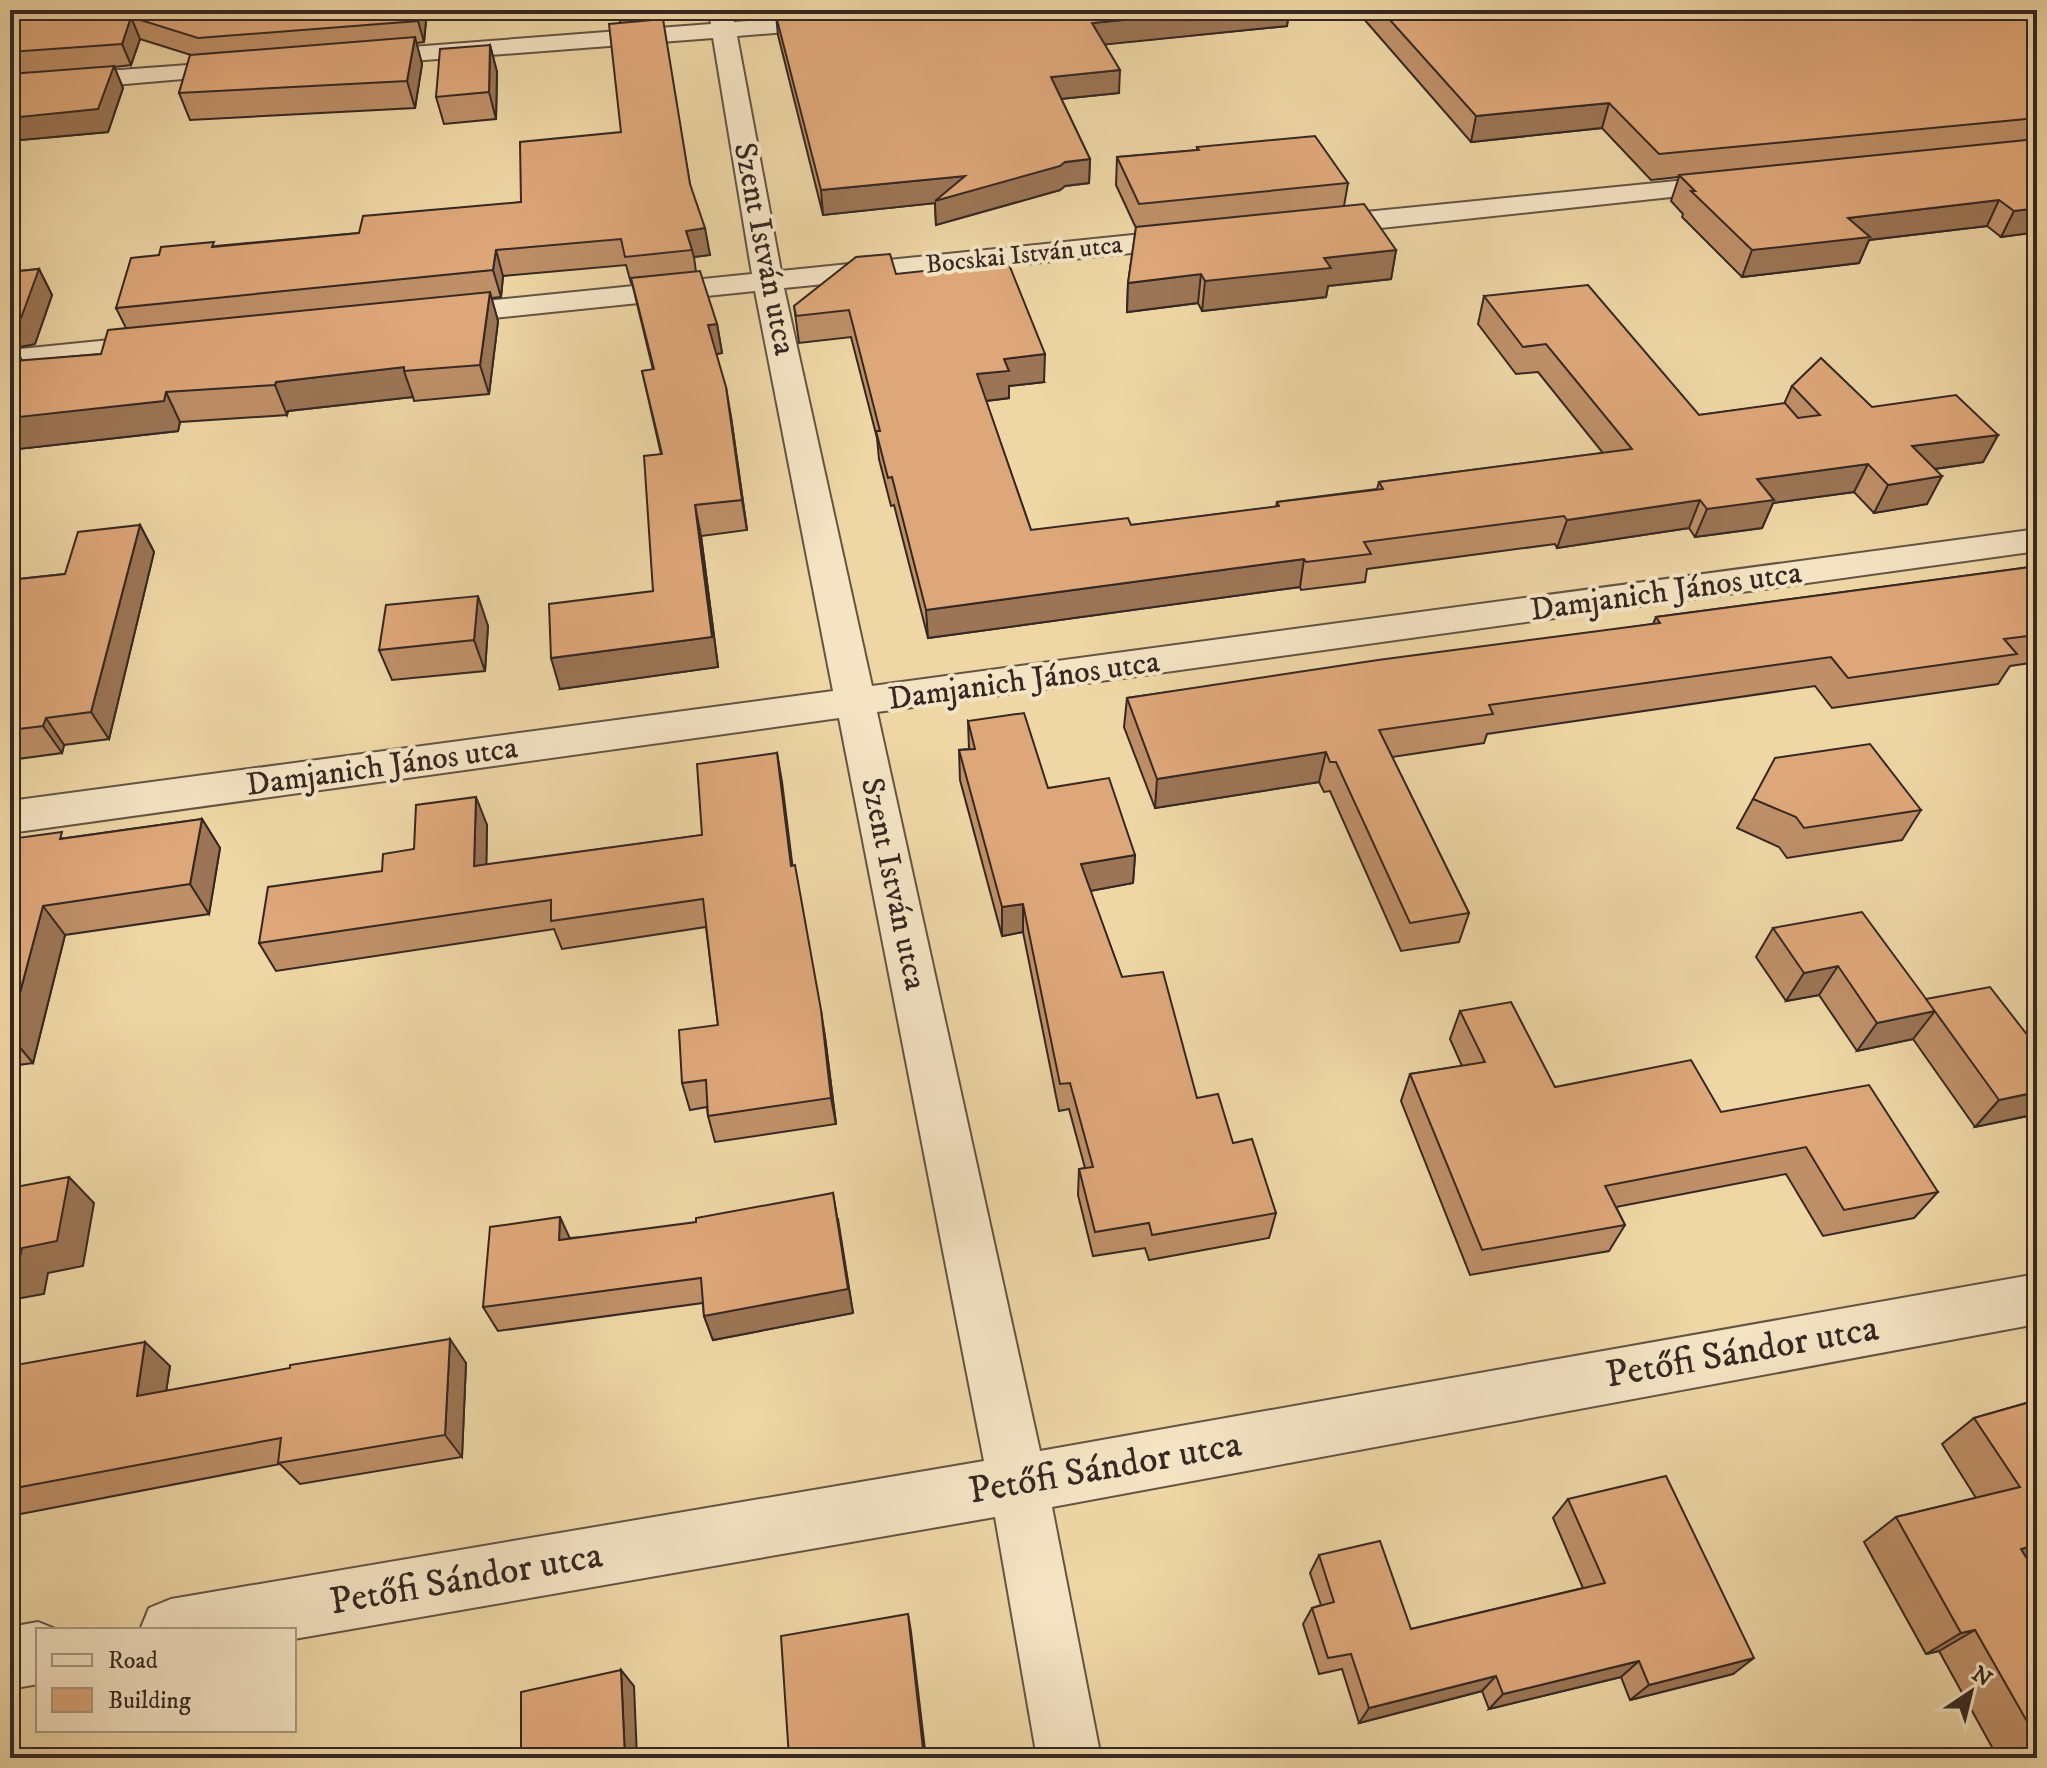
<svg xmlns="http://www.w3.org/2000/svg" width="2047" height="1768" font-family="'IM FELL DW Pica',serif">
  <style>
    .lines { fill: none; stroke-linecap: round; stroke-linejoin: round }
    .minor-casing { stroke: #635444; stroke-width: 4 }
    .minor { fill: #f4e4c4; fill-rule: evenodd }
    .wall { fill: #bf9068; stroke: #352823; stroke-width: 2 }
    .shaded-wall { fill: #9b7555; stroke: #352823; stroke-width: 2 }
    .building { fill: #dea779; stroke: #352823; stroke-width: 2 }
    .labels { text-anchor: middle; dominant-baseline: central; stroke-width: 8; stroke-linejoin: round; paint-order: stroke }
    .far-street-label { font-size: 26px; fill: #352823; stroke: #f4e4c4 }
    .street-label { font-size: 32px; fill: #352823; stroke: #f4e4c4 }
    .near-street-label { font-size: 38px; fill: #352823; stroke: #f4e4c4 }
  </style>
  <rect width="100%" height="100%" fill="#eed6a5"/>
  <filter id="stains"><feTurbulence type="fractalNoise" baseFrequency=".0025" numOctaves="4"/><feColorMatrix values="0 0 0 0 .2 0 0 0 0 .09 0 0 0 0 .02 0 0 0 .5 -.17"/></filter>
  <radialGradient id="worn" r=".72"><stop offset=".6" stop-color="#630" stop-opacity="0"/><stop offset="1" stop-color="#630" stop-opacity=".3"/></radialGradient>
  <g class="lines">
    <defs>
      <g id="minor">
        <polygon points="708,10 732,10 734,22 837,14 845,16 849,21 845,26 837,28 737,36 781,271 1191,229 1201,232 1205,238 1201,244 1191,247 784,288 872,686 2037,529 2037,551 877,712 1040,1451 2037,1274 2037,1324 1052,1507 1101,1758 1037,1758 995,1517 294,1639 294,1630 140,1630 149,1608 171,1599 984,1461 839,718 10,833 10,801 833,691 755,291 436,324 425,321 421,315 425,309 436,306 752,274 713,38 359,65 350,63 347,58 350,53 359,51 711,24"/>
        <polygon points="243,61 252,63 255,68 252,73 10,94 10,78"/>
        <polygon points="1736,175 1746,177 1750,183 1746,189 1315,235 1305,232 1301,226 1305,220 1315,217"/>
        <polygon points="160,335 171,337 176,344 171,351 10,368 10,350"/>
        <polygon points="38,1622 58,1630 38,1630 38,1684 10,1689 10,1627"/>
      </g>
    </defs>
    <!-- minor casing -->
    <use href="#minor" class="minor-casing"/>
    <!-- minor -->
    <use href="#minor" class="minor"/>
  </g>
  <!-- wall -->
  <g class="wall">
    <polygon points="10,10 427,10 424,42 416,43 422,64 415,108 190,120 179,93 191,55 140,39 131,65 114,67 123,88 108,132 10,141"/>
    <polygon points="618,10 670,10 671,14 661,15 690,185 710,255 694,257 696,272 717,324 722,353 716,354 731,417 747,530 701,536 718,667 560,689 653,591 661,454 642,371 653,370 632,283 631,283 626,265 503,276 501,297 491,298 498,321 489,394 414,401 413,397 288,411 287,415 180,422 178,431 10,450 10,272 39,269 52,295 35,344 15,348 22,361 101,354 126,328 116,308 159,255 216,246 359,233 521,202 621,132 620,23"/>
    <polygon points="771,10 1289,10 1287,26 1105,44 1119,93 1061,99 1090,159 1089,183 1065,186 1060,190 936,225 935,203 823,215 778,35 776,15 772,15"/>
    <polygon points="1356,10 2037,10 2037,232 2001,237 1987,226 1869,240 1859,263 1742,277 1682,217 1683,214 1671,201 1679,177 1651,180 1602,128 1471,142"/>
    <polygon points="490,45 497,72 496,119 444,124 436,97"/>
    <polygon points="1197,147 1348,183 1344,206 1396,250 1391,279 1328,286 1326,297 1202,311 1198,303 1127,312 1128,283 1136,228 1116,185 1117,157 1197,150"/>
    <polygon points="896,274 1044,382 1009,386 1009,398 986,401 1031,530 1131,525 1276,507 1277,502 1377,489 1379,482 1603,453 1538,372 1516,374 1478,324 1484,296 1699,415 1784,404 1792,386 1872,407 1998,435 1983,462 1935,469 1927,504 1874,513 1854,492 1773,503 1762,528 1695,537 1689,528 1557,548 1555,544 1367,569 1365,582 1301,590 1300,587 928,638 894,505 891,506 879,459 877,438 851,337 799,343 794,306"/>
    <polygon points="140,525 154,552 109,739 64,745 62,753 10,760 10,580 65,574"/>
    <polygon points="2037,566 2037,662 2010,666 1998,684 1832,708 1815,686 1487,734 1484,743 1392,757 1469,913 1459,942 1401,951 1330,791 1324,792 1319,782 1155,808 1124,727 1127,698 1653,624 1656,617"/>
    <polygon points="488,626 485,671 392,680 379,650"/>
    <polygon points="968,721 1048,788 1135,855 1133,883 1090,891 1122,977 1197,1098 1233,1143 1276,1213 1269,1238 1149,1260 1145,1248 1093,1256 1078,1195 1079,1169 1085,1168 1069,1109 1059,1111 1023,932 1002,936 960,780 959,750 969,749"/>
    <polygon points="777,753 792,866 825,1037 836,1124 715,1142 708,1116 707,1107 690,1110 682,1083 718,1025 706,927 562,949 554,929 276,971 259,943 382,871 414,849 487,825 486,865 702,835"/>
    <polygon points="1753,799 1921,810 1902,840 1787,858 1779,847 1737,828"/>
    <polygon points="202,819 220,848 209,914 65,935 33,1063 10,1066 10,839 66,838"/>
    <polygon points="1773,928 1926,1000 2037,1114 1975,1127 1913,1039 1857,1051 1819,995 1786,1001 1756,957"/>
    <polygon points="1460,1011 1555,1087 1721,1112 1938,1192 1914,1218 1823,1236 1786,1174 1616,1207 1625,1225 1609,1251 1470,1275 1401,1101 1410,1074 1462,1066 1450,1039"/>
    <polygon points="838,1219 853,1313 713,1340 704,1316 703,1303 498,1331 483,1307 570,1238"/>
    <polygon points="466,1363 462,1457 300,1484 280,1464 10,1516 10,1366 170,1366 166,1391"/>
    <polygon points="2037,1400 2037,1556 2027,1559 2037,1575 2037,1758 1998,1758 1939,1651 1926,1654 1864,1542 1896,1517 1976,1498 1942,1444 1974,1418"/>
    <polygon points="1568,1499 1733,1674 1630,1700 1621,1677 1489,1709 1482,1691 1359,1723 1342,1669 1319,1674 1303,1624 1312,1608 1321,1605 1310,1573 1319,1555 1411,1629 1583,1588 1553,1518"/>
  </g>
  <!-- shaded-wall -->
  <g class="shaded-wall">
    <polygon points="419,10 427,10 424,42 418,21"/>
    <polygon points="660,10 670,10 671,14 661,15"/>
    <polygon points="1227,10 1289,10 1287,26 1091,46 1092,23"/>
    <polygon points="131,17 140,39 131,65 122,44"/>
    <polygon points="415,37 422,64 415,108 407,81"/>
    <polygon points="490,45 497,72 496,119 489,92"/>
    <polygon points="114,66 123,88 108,132 10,141 10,118"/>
    <polygon points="1120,70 1119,93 1050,100 1051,77"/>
    <polygon points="1609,103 1602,128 1471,142 1476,116"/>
    <polygon points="1090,159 1089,183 1065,186 1060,190 936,225 935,203 823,215 821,190 965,176"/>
    <polygon points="1999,200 1987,226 1869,240 1859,263 1742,277 1752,250 1848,218"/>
    <polygon points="2037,208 2037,232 2001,237 2014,211"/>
    <polygon points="705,228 710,255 694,257 686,231"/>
    <polygon points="496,250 503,276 501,297 493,270"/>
    <polygon points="1396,250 1391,279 1328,286 1326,297 1202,311 1205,281 1324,258"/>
    <polygon points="39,269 52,295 35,344 15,348 27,369 10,418 10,321"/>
    <polygon points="1201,274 1198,303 1127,312 1128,283"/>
    <polygon points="490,292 498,321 489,394 480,365"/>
    <polygon points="717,324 722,353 713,355 708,325"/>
    <polygon points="1045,354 1044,382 1009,386 1009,398 977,402 977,374 1004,359"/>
    <polygon points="404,367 404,371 413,397 288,411 287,415 275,385 276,382"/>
    <polygon points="726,387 731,417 747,530 742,500"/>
    <polygon points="166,392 180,422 178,431 10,450 10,418"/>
    <polygon points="1998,435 1983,462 1898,474 1912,446"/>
    <polygon points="1868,464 1854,492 1773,503 1762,528 1695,537 1707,509 1757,479"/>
    <polygon points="1942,476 1927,504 1874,513 1888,485"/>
    <polygon points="1700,500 1689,528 1557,548 1567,520"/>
    <polygon points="695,505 701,536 718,667 560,689 551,658 712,637"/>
    <polygon points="140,525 154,552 109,739 91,712"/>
    <polygon points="1304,559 1300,587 928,638 926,610"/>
    <polygon points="478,596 488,626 485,671 474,640"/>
    <polygon points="46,718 64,745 62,753 43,726"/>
    <polygon points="1326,752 1319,782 1155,808 1157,779"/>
    <polygon points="777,753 782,782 796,894 791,866"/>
    <polygon points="476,797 487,825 486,895 474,866"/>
    <polygon points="202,819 220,848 209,914 190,884"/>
    <polygon points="1135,855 1133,883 1079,893 1081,864"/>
    <polygon points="1023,904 1023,932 1002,936 1002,907"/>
    <polygon points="43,906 65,935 33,1063 10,1036 10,1030"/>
    <polygon points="1838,966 1819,995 1786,1001 1804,973"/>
    <polygon points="821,1010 825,1037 836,1124 831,1098"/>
    <polygon points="1935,1011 1913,1039 1857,1051 1877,1023"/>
    <polygon points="2037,1092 2037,1114 1975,1127 1999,1100"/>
    <polygon points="69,1177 94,1203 83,1266 48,1273 44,1294 10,1300 10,1270 22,1248"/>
    <polygon points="833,1193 853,1313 713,1340 704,1316"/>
    <polygon points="560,1217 572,1243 559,1240"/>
    <polygon points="450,1339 466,1363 462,1457 445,1435"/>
    <polygon points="145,1342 170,1366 162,1419 137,1396"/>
    <polygon points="2037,1544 2037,1556 1985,1572 2021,1549"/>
    <polygon points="908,1614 911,1632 926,1758 924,1758"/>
    <polygon points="1975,1630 1939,1651 1926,1654 1961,1633"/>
    <polygon points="1754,1658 1733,1674 1630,1700 1649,1685"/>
    <polygon points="1639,1661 1621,1677 1489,1709 1503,1694"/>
    <polygon points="621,1670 634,1686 637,1758 625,1758"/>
    <polygon points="1496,1676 1482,1691 1359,1723 1369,1708"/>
  </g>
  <!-- building -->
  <g class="building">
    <polygon points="10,10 419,10 418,21 198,38 131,17 122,44 10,52"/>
    <polygon points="804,10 1227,10 1092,23 1120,70 1051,77 1090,159 1065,162 1060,166 935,201 965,176 821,190 775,12"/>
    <polygon points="1381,10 2037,10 2037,118 1659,154 1609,103 1476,116"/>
    <polygon points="663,19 690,184 705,228 686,231 692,250 625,257 621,239 496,250 493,270 116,308 131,258 159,255 161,247 214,242 212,247 359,233 363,216 521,202 520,142 621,132 609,24"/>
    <polygon points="415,37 407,81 179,93 190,55"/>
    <polygon points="490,45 489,92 436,97 440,49"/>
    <polygon points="114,66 98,109 10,118 10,74"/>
    <polygon points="1315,136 1348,183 1139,204 1117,157 1199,150 1197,147"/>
    <polygon points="2037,139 2037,208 2014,211 1999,200 1848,218 1870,237 1752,250 1691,191 1695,191 1679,175"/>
    <polygon points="1364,204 1396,250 1324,258 1331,268 1205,281 1201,274 1128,283 1136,227"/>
    <polygon points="890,254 896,274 1008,262 1045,354 1004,359 1009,371 977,374 1031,530 1128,518 1131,525 1279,506 1277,502 1383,489 1379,482 1632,449 1546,344 1523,347 1484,296 1588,285 1699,415 1785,403 1798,418 1820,415 1792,386 1821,358 1872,407 1956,395 1998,435 1912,446 1942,476 1888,485 1868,464 1757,479 1774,500 1707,509 1700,500 1567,520 1564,516 1364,542 1371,554 1306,562 1304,559 926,610 892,477 888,478 876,431 880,431 849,310 796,316 794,306 856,257"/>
    <polygon points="39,269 21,318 10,321 10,272"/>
    <polygon points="700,271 717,324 708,325 726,387 742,500 695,505 712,637 551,658 549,604 653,591 644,456 662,454 642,371 654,369 631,278"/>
    <polygon points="490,292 480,365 404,371 404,367 276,382 275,385 166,392 164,401 10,418 10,371 14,361 101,354 108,330"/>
    <polygon points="140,525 91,712 46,718 43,726 10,730 10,580 65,574 78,532"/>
    <polygon points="2037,566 2037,635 2004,639 2017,654 1848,678 1831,657 1489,705 1493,714 1379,730 1469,913 1410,923 1336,762 1330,762 1326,752 1157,779 1127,698 1378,660 1660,623 1656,617"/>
    <polygon points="478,596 474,640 379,650 386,605"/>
    <polygon points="1024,713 1048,788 1109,778 1135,855 1081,864 1122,977 1163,972 1197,1098 1218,1094 1233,1143 1252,1139 1276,1213 1152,1235 1149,1223 1095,1232 1079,1169 1093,1167 1070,1083 1060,1084 1023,904 1002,907 959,750 975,749 968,721"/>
    <polygon points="1870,744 1921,810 1804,828 1796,817 1753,799 1775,758"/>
    <polygon points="777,753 791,866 795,865 821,1010 831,1098 708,1116 706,1080 682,1083 679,1030 718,1025 703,899 551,921 551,900 259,943 268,887 382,871 383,854 414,849 416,805 476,797 474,866 702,835 697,764"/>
    <polygon points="202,819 190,884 43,906 10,1030 10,839 62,832 60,839"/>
    <polygon points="1862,912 1935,1011 1877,1023 1838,966 1804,973 1773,928"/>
    <polygon points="1990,987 2032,1041 2037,1040 2037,1092 1999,1100 1926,999"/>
    <polygon points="1511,1002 1555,1087 1691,1060 1721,1112 1869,1085 1938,1192 1844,1210 1806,1147 1605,1186 1625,1225 1482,1250 1410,1074 1485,1062 1460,1011"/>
    <polygon points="69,1177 57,1241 22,1248 17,1269 10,1270 10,1188"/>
    <polygon points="833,1193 848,1289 704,1316 701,1278 483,1307 490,1227 560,1217 559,1240 696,1222 696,1218"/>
    <polygon points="450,1339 445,1435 278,1463 281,1438 10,1489 10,1366 145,1342 137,1396 290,1368 290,1365"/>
    <polygon points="2037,1400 2037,1544 2021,1549 2037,1575 2037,1739 1975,1630 1961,1633 1896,1517 2020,1487 1974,1418"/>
    <polygon points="1666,1476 1754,1658 1649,1685 1639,1661 1503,1694 1496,1676 1369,1708 1351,1654 1328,1658 1312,1608 1334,1602 1319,1555 1380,1541 1411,1629 1605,1583 1568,1499"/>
    <polygon points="908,1614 924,1758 789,1758 781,1636"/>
    <polygon points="621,1670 625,1758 521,1758 521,1692"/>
  </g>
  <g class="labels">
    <!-- far-street labels -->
    <g class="far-street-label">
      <text transform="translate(1024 255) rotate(-6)">Bocskai István utca</text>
    </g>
    <!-- street labels -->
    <g class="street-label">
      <text transform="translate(764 249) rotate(79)">Szent István utca</text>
      <text transform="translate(1666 592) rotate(-8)">Damjanich János utca</text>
      <text transform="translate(1024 681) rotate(-8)">Damjanich János utca</text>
      <text transform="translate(382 767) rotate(-8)">Damjanich János utca</text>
      <text transform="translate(893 884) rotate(78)">Szent István utca</text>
    </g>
    <!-- near-street labels -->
    <g class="near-street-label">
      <text transform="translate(1742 1352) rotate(-10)">Petőfi Sándor utca</text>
      <text transform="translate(1105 1468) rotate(-10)">Petőfi Sándor utca</text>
      <text transform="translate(466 1579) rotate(-10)">Petőfi Sándor utca</text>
    </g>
  </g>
  <!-- margin -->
  <rect width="2047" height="1768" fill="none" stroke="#eed6a5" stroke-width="40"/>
  <rect x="12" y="12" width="2023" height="1744" fill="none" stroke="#352823" stroke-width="4"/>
  <rect x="20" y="20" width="2007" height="1728" fill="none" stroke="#352823" stroke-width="2"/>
  <!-- legend -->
  <rect x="36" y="1628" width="260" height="104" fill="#f4e4c4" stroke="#a89984" stroke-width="2"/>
  <rect x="52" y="1654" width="40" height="12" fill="#f4e4c4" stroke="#a89984" stroke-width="2"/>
  <text x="108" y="1668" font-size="24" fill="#352823">Road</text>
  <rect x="52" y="1688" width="40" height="24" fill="#dea779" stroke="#a89984" stroke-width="2"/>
  <text x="108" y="1708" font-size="24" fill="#352823">Building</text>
  <!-- north arrow -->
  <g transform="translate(1971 1692) rotate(35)" stroke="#f4e4c4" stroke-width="6" paint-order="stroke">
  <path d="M0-6L14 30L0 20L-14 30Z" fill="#352823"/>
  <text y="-12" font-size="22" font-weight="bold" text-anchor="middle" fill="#352823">N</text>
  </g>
  <rect width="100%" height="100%" filter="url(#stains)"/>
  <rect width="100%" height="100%" fill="url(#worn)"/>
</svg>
